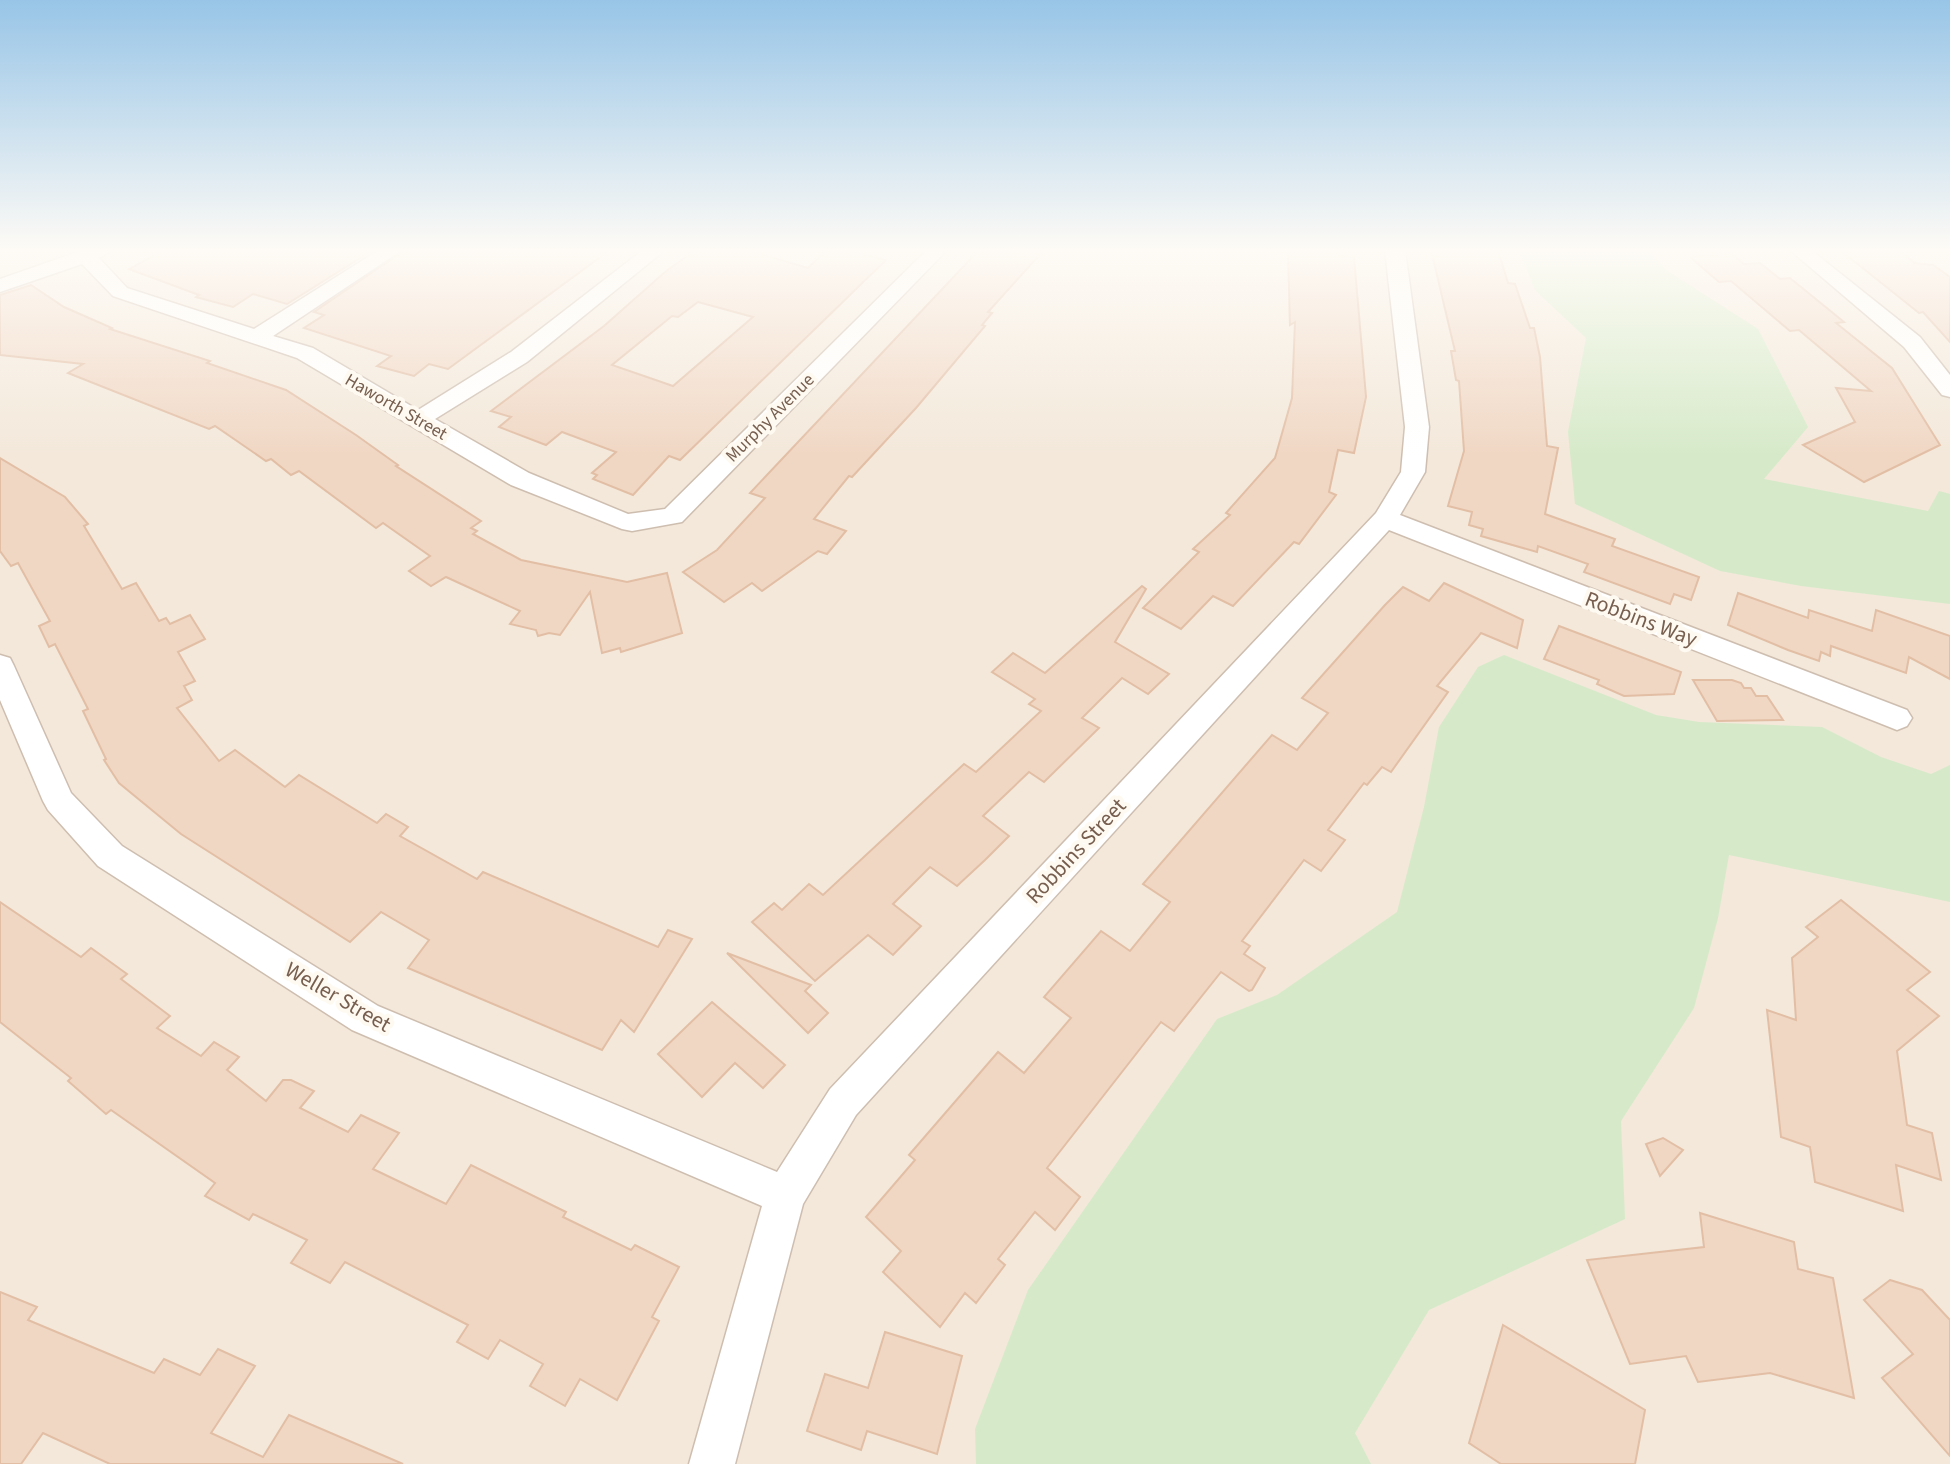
<svg xmlns="http://www.w3.org/2000/svg" width="1950" height="1464" font-family="'Source Sans 3',sans-serif">
  <style>
    .residential { fill: #f3e8da }
    .green { fill: #d6eac9 }
    .building { fill: #f0d7c4; stroke: #e2bea5; stroke-width: 2; fill-rule: evenodd }
    .lines { fill: none; stroke-linecap: round; stroke-linejoin: round }
    .minor-casing { stroke: #cebeb0; stroke-width: 3 }
    .minor { fill: #fff; fill-rule: evenodd }
    .labels { text-anchor: middle; dominant-baseline: central; stroke-width: 8; stroke-linejoin: round; paint-order: stroke }
    .far-street-label { font-size: 18px; fill: #775e4e; stroke: #fefaf2 }
    .street-label { font-size: 22px; fill: #775e4e; stroke: #fefaf2 }
  </style>
  <rect width="100%" height="100%" fill="#fcf6eb"/>
  <!-- residential -->
  <rect class="residential" x="0" y="250" width="1950" height="1214"/>
  <!-- green -->
  <g class="green">
    <polygon points="1519,250 1648,250 1666,270 1758,329 1808,427 1764,479 1928,511 1939,491 1950,494 1950,604 1801,586 1720,571 1575,504 1568,432 1586,338 1535,290"/>
    <polygon points="1504,655 1656,715 1699,722 1822,727 1881,757 1931,774 1950,765 1950,902 1729,855 1718,918 1694,1008 1621,1121 1625,1219 1429,1310 1355,1433 1371,1464 976,1464 975,1429 1028,1290 1217,1019 1277,995 1397,912 1424,807 1439,727 1478,667"/>
  </g>
  <!-- building -->
  <g class="building">
    <polygon points="164,250 373,250 287,304 253,294 233,307 196,297 199,295 129,269"/>
    <polygon points="405,250 610,250 448,369 429,364 414,376 377,366 391,356 304,328 324,315 314,312"/>
    <path d="M695,250h52l61,18 19,-18h19l40,10 -206,200 -11,-4 -36,39 -40,-16 4,-4 -5,-2 24,-21 -54,-20 -16,13 -47,-18 12,-10 -20,-6 113,-85 61,-54zM698,302l55,15 -80,69 -61,-21 60,-49 6,1z"/>
    <polygon points="979,250 1044,250 988,312 992,313 982,325 985,326 916,408 852,477 849,476 814,519 846,531 827,554 818,551 762,591 752,583 724,602 683,572 717,550 765,498 750,493"/>
    <polygon points="1291,250 1338,250 1339,256 1354,257 1366,397 1354,453 1338,450 1329,492 1336,495 1299,544 1294,542 1233,606 1213,596 1181,629 1143,608 1199,552 1193,549 1230,515 1226,513 1275,458 1292,398 1295,322 1290,325 1288,254"/>
    <polygon points="1431,250 1498,250 1508,283 1515,284 1530,328 1534,328 1540,357 1547,446 1558,448 1545,514 1615,539 1612,546 1699,577 1691,600 1674,594 1670,604 1584,572 1588,564 1538,546 1537,552 1481,536 1483,529 1469,525 1472,512 1448,506 1464,451 1459,381 1456,380 1451,351 1455,351"/>
    <polygon points="1840,250 1899,250 1915,263 1933,265 1950,277 1950,342 1923,312 1919,313"/>
    <polygon points="1731,253 1744,264 1760,263 1780,279 1790,278 1844,322 1836,323 1892,368 1940,445 1864,482 1803,445 1855,422 1836,388 1871,391 1799,330 1790,331 1731,281 1719,282 1690,257"/>
    <polygon points="31,285 64,307 112,328 110,329 210,361 207,363 286,390 356,435 398,465 396,466 481,521 471,528 477,531 473,534 521,560 627,582 667,573 682,633 621,652 620,648 602,653 590,592 560,635 549,633 538,636 536,630 510,624 520,611 446,577 431,586 409,571 430,556 383,523 376,528 299,471 291,475 271,459 266,461 215,426 209,429 68,373 83,364 0,355 0,295"/>
    <polygon points="0,458 65,497 88,524 84,526 122,589 136,583 159,621 166,618 170,624 190,615 205,639 178,652 195,681 184,686 192,700 177,708 219,761 235,750 285,787 299,775 377,823 386,814 408,827 400,836 477,879 483,872 658,947 668,930 692,939 634,1032 621,1020 602,1050 408,968 429,940 381,912 350,942 181,834 119,783 104,760 106,759 83,711 88,709 55,644 49,647 39,626 50,621 18,563 11,566 0,551"/>
    <polygon points="1444,583 1523,620 1517,648 1481,633 1478,637 1437,686 1448,692 1391,772 1382,767 1367,785 1364,783 1328,830 1345,840 1321,871 1304,860 1242,941 1250,946 1244,954 1265,968 1252,990 1249,991 1221,972 1174,1031 1161,1022 1047,1168 1080,1197 1055,1230 1035,1212 998,1259 1005,1265 976,1303 965,1293 940,1327 883,1272 901,1251 866,1217 915,1160 909,1155 998,1052 1024,1073 1071,1018 1044,997 1101,931 1130,951 1170,902 1143,884 1272,735 1297,750 1328,713 1302,698 1385,605 1403,587 1429,601"/>
    <polygon points="1142,586 1146,589 1115,642 1169,674 1148,694 1122,678 1082,718 1099,728 1044,782 1029,772 983,816 1009,836 985,860 957,886 930,867 893,904 921,926 893,955 868,935 815,981 752,922 774,903 782,910 809,884 823,895 964,764 976,772 1041,711 1029,704 1035,699 992,672 1013,653 1045,673"/>
    <polygon points="1738,593 1808,618 1809,610 1872,631 1876,610 1950,636 1950,679 1909,657 1906,673 1831,646 1830,656 1821,652 1819,661 1788,650 1728,625"/>
    <polygon points="1559,626 1681,672 1674,694 1624,696 1597,684 1599,680 1544,659"/>
    <polygon points="1693,680 1732,680 1741,683 1744,688 1751,688 1756,696 1767,696 1783,720 1717,721"/>
    <polygon points="1841,900 1930,972 1907,990 1939,1016 1897,1051 1907,1125 1932,1133 1941,1180 1896,1165 1903,1211 1815,1182 1810,1147 1781,1137 1767,1010 1796,1020 1792,958 1818,937 1806,927"/>
    <polygon points="0,902 81,957 91,948 127,974 121,979 170,1016 157,1028 201,1056 214,1042 239,1057 227,1070 266,1101 283,1080 291,1080 314,1091 300,1108 348,1132 361,1115 399,1133 373,1169 446,1204 471,1165 566,1212 563,1217 631,1250 635,1245 679,1267 652,1317 659,1321 617,1400 580,1379 565,1406 530,1386 543,1364 500,1340 488,1359 457,1342 468,1325 345,1262 330,1283 291,1263 307,1240 253,1214 249,1220 205,1196 215,1183 111,1110 106,1114 68,1081 71,1078 0,1022"/>
    <polygon points="727,953 811,985 805,991 828,1013 808,1033"/>
    <polygon points="712,1002 785,1065 763,1088 735,1063 702,1097 658,1054"/>
    <polygon points="1663,1138 1683,1150 1660,1176 1646,1144"/>
    <polygon points="1700,1213 1794,1242 1798,1269 1833,1278 1854,1398 1770,1373 1698,1382 1686,1356 1630,1364 1587,1260 1704,1247"/>
    <polygon points="1890,1280 1922,1290 1950,1320 1950,1456 1882,1378 1913,1354 1864,1300"/>
    <polygon points="0,1292 37,1307 28,1320 154,1373 164,1359 200,1375 218,1349 255,1366 211,1433 263,1457 289,1415 403,1464 110,1464 43,1433 21,1464 0,1464"/>
    <polygon points="1503,1325 1645,1410 1635,1464 1501,1464 1469,1443"/>
    <polygon points="885,1332 962,1356 937,1454 867,1431 861,1450 807,1431 825,1374 868,1388"/>
  </g>
  <g class="lines">
    <defs>
      <g id="minor">
        <polygon points="83,250 112,250 99,258 127,288 254,329 379,250 402,250 273,336 313,348 418,410 511,352 643,250 665,250 527,362 435,419 529,473 628,514 665,509 927,250 947,250 682,522 632,531 622,529 511,485 297,358 113,296 82,264 0,292 0,279"/>
        <polygon points="1385,250 1405,250 1429,427 1425,472 1400,515 1907,710 1912,718 1907,726 1897,730 1887,726 1389,530 856,1115 803,1204 735,1464 689,1464 762,1206 352,1030 98,866 48,810 43,801 0,700 0,655 10,658 14,666 71,793 122,846 378,1006 777,1172 830,1089 1376,513 1401,472 1405,427"/>
        <polygon points="1790,250 1811,250 1920,337 1950,375 1950,397 1942,395 1904,347"/>
      </g>
    </defs>
    <!-- minor casing -->
    <use href="#minor" class="minor-casing"/>
    <!-- minor -->
    <use href="#minor" class="minor"/>
  </g>
  <!-- sky -->
  <linearGradient id="sky" x2="0" y2="1"><stop stop-color="#98c5e7"/><stop offset="0.55" stop-color="#fefbf6"/><stop offset="1" stop-color="#fefbf6" stop-opacity="0"/></linearGradient>
  <rect width="1950" height="455" fill="url(#sky)"/>
  <g class="labels">
    <!-- far-street labels -->
    <g class="far-street-label">
      <text transform="translate(396 407) rotate(30)">Haworth Street</text>
      <text transform="translate(770 418) rotate(-45)">Murphy Avenue</text>
    </g>
    <!-- street labels -->
    <g class="street-label">
      <text transform="translate(1641 619) rotate(21)">Robbins Way</text>
      <text transform="translate(1076 851) rotate(-47)">Robbins Street</text>
      <text transform="translate(338 997) rotate(30)">Weller Street</text>
    </g>
  </g>
</svg>
